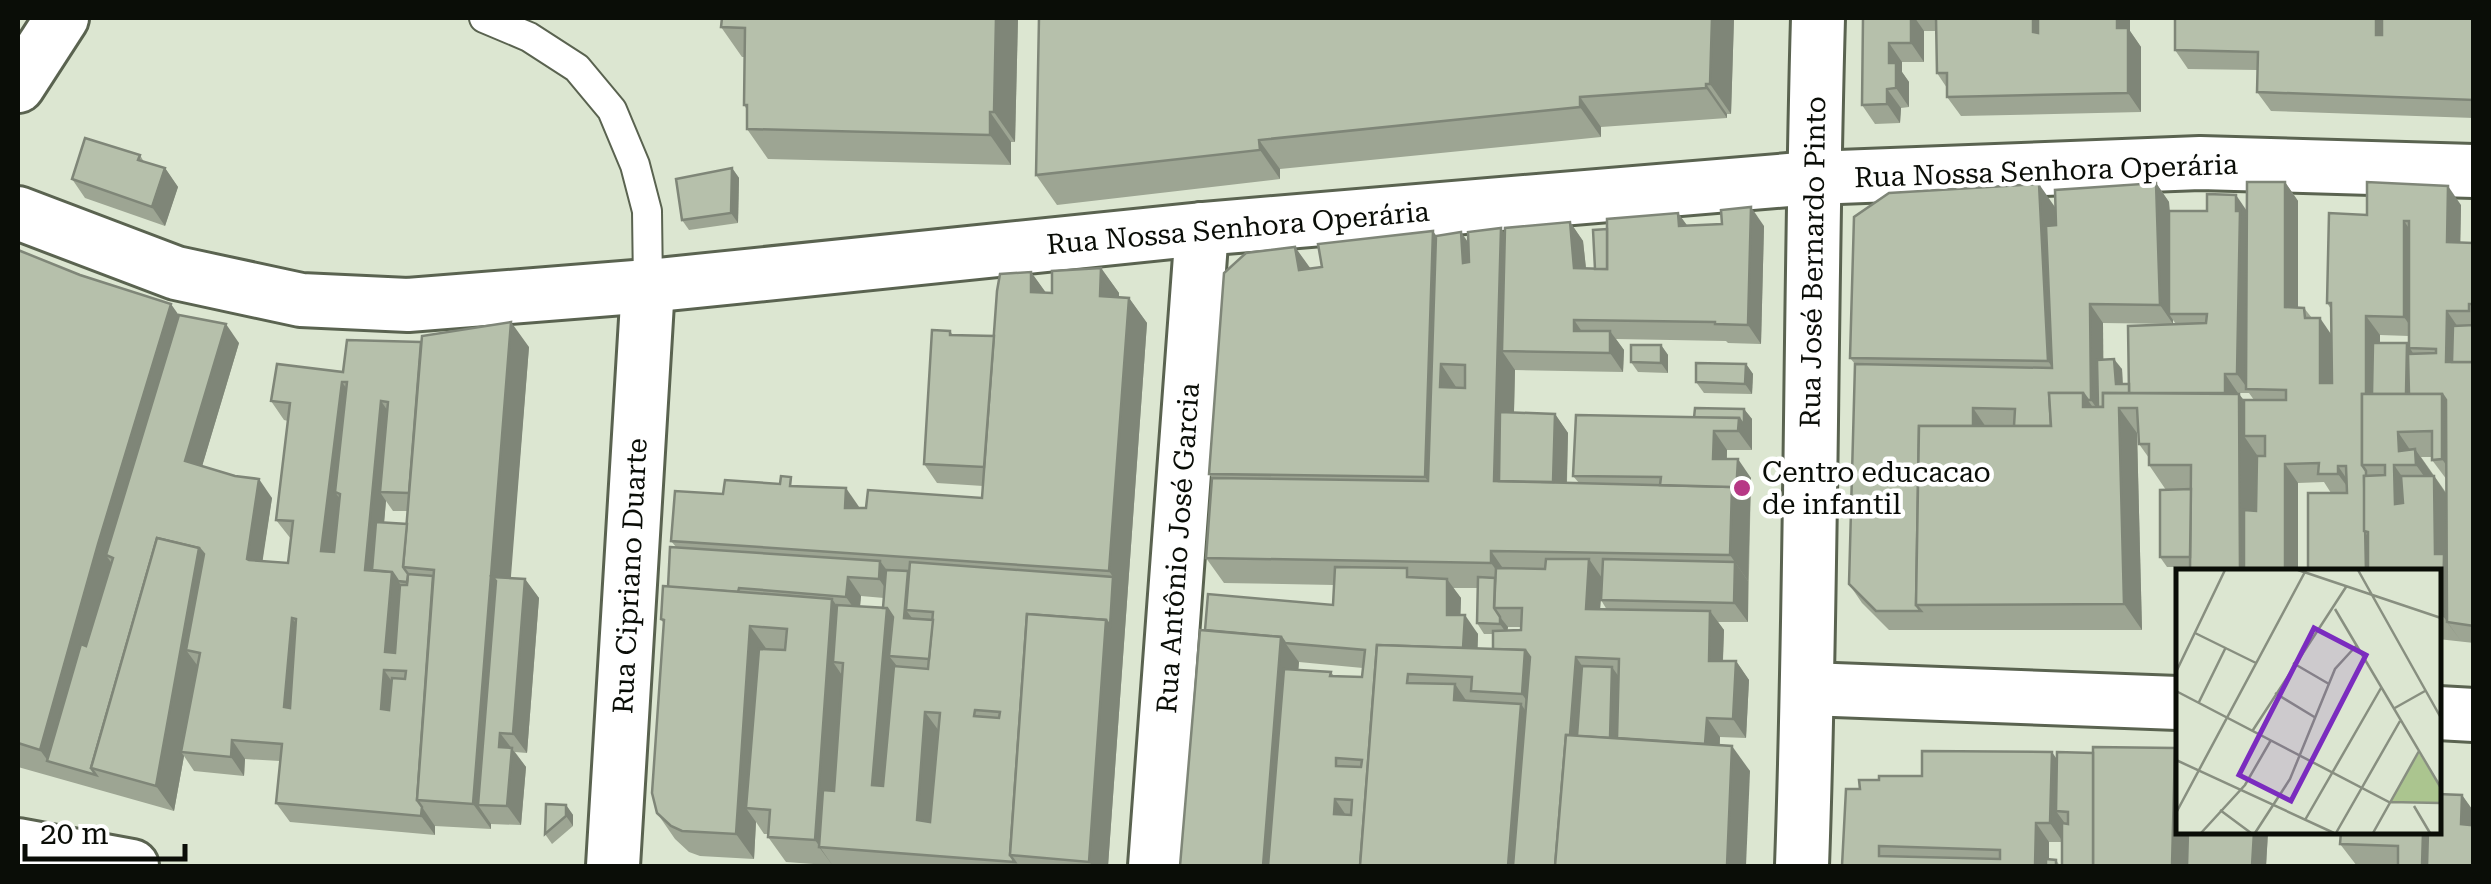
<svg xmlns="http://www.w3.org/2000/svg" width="2491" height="884" font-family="'Roboto Serif',serif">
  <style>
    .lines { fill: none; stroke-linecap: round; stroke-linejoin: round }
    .service-casing { stroke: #5a6350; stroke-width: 32 }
    .minor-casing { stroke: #5a6350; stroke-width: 58 }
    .service { stroke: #fff; stroke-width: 28 }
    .minor { stroke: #fff; stroke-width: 52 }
    .wall { fill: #9da593; fill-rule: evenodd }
    .shaded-wall { fill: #7f8678 }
    .building { fill: #b6c0ab; stroke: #7f8678; stroke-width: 2.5; fill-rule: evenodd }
    .poi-dot { fill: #b73885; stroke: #fff; stroke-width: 4 }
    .labels { text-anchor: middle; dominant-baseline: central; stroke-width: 9; stroke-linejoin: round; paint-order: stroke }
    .street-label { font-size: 28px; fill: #0a0d07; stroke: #fff }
    .poi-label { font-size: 28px; fill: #0a0d07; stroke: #fff; text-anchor: start }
    .inset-road { fill: none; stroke: #888f80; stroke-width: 2.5 }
    .view { fill: #7b2cbf; fill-opacity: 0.15; stroke: #7b2cbf; stroke-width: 5 }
    .inset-edge { fill: none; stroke: #0a0d07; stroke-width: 5 }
  </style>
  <rect width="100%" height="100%" fill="#dce6d1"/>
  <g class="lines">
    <defs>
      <polyline id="service" points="484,18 529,37 577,68 612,110 635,165 647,211 648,286"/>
      <g id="minor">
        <polyline points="18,86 62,18"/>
        <polyline points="18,213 176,273 301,300 408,305 648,286 1202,229 1813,178 2200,163 2474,171"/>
        <polyline points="1808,689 2178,703"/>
        <polyline points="2438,713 2474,715"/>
        <polyline points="18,845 132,866"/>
        <polyline points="613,866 648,286"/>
        <polyline points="1155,866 1202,229"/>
        <path d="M1802,866c10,-282 8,-566 16,-848"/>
      </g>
    </defs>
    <!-- service casing -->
    <use href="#service" class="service-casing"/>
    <!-- minor casing -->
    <use href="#minor" class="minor-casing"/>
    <!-- service -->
    <use href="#service" class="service"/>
    <!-- minor -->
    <use href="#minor" class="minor"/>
  </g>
  <!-- wall -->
  <g class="wall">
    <polygon points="722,18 1018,18 1015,142 1011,142 1011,165 768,159 747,129 747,110 744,105 745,57 742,57 721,27"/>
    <polygon points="1039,18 1734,18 1731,114 1727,114 1727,118 1601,127 1601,137 1280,169 1280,179 1057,205 1036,175"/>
    <polygon points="1863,18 2130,18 2130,31 2141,47 2141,112 1961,116 1947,97 1947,88 1937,73 1936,31 1924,31 1924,62 1902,62 1902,72 1909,82 1909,107 1901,108 1900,123 1875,124 1862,105"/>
    <polygon points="2474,18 2474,118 2271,111 2257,92 2257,70 2188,69 2175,50"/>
    <polygon points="140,155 144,162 165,168 178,187 165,226 85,198 72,179"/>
    <polygon points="732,168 739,178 738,223 689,230 682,220"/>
    <path d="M2285,182l13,19v106l6,1 8,10 19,17v-26l-4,-6 40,-88 94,-10 -1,38h13l1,-40v440l-36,-4v-67h-130l23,-79 -7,-11 -26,1 -108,84h-23l-7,-10 6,-67 -17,-25v-7l-10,-14v-11h-2l5,197h-253l-27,-27 -13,-19 6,-220 -5,-6 205,-151 101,-24 13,19 1,9h77zM2173,320l3,4 -47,60h-6l-1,-15 -19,-10v-36l70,1zM2380,335l29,1v10l-29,-3zM2238,393h11l5,7h-10zM2421,457h11v3l15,20v14z"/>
    <path d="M1678,213l9,13h77l-3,118 -33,-1 -2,-2 -110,-2 8,11 -1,22 -108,-2 -1,43 41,1 13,19 -1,50h12l-6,-7 121,-58 50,-9 8,10v31h-25v9l24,19 -3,144h-30l6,8 -1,31h13l13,19 -3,58 -26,-1v8l30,26 -570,95 25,-236 128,-25 1,-20 -110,-2 -18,-25 6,-80 -3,-4 86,-227 15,22 126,-33 32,7 37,-9 65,-12 13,19 3,27 9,1 12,-40zM1602,582l-1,18 6,10 -7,-1zM1453,588h25l-1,35 7,11h9v15h-16l1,-15 -18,-19 1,-17zM1508,627h13v3h-14zM1299,662l64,6 -1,9 -28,-1 -3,-4 -33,-2z"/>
    <path d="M18,250l161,65 60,28 -37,123 70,32 -10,63 26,2 3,-24 -15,-19 12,-99 -4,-1 -13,-19 72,-29 186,-25 -19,231 15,1 14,19 -12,155 -12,-1 11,15 -5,58 -30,-1v5l-56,-3v9l-145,-13 -14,-19 4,-42 -35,-2 -1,17 -50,-5 -10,-15 -10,55 -156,-44zM386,501l7,10h15l-1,13 -23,-1z"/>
    <path d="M1101,268l18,25v4l10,1 18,25 -39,543h-267l-55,-4 -18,-25v-3h-4l-8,-12 -2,37 -54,-3 -11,-4 -14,-13 -18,-26 7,-189 -3,-5 15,-72 -5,-6 52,-47 74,-8 63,22 122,-10 1,-12 -46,-3 -13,-19 26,-133 3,4 41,1 37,-64 15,21h6zM861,596l23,2 -1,10 -23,-1z"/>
    <polygon points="1661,345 1668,355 1668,373 1638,372 1631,362"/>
    <polygon points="1746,364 1753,374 1752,394 1704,393 1696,382"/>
    <polygon points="2056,759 2178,832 2268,832 2266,866 2062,866 2062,842 2049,842 2049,860 2056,860 2060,866 1842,866 1860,789 1879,780 1922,776"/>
    <polygon points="2438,778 2443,784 2443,794 2462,795 2474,812 2474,866 2357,866 2340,844 2438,832"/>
    <polygon points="566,805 573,815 573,826 552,844 545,834"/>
  </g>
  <!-- shaded-wall -->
  <g class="shaded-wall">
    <polygon points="996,18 1018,18 1015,142 994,112"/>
    <polygon points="1712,18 1734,18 1731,114 1710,84"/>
    <polygon points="1911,18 1915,18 1924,31 1924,62 1911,43"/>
    <polygon points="2033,18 2046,18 2047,51 2033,32"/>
    <polygon points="2117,18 2130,18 2130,31 2141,47 2141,112 2128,93 2117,28"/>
    <polygon points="2376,18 2389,18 2389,54 2376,35"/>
    <polygon points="1889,43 1902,62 1902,72 1909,82 1909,107 1896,88 1889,63"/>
    <polygon points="1706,84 1727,114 1727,118 1706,88"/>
    <polygon points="1887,89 1901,108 1900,123 1887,104"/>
    <polygon points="1580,97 1601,127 1601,137 1580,107"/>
    <polygon points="990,112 1011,142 1011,165 990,135"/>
    <polygon points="1259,140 1280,169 1280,179 1260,150"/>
    <polygon points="165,168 178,187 165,226 152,207"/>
    <polygon points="732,168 739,178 738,223 731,213"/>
    <polygon points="2285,182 2298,201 2298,326 2285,307"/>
    <polygon points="2156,183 2169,202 2173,314 2169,314 2173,320 2173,324 2160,305"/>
    <polygon points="2039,184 2057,210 2066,387 2048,361"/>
    <polygon points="2448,186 2461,205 2460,261 2447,242"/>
    <polygon points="2236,195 2249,214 2248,389 2237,374"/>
    <polygon points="1751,207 1764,226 1761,344 1748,325"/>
    <polygon points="1678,213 1692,232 1679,226"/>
    <polygon points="2404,221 2417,240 2417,336 2404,317"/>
    <polygon points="1570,222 1583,241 1588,287 1574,268"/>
    <polygon points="1501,228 1519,253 1502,351 1515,370 1512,488 1494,481"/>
    <polygon points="1433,231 1454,261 1441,364 1458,390 1446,506 1425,477"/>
    <polygon points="1461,232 1479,258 1481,288 1463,263"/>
    <polygon points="1295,247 1316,276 1299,270"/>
    <polygon points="1101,268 1119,293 1118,321 1100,296"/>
    <polygon points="1031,272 1049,297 1031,292"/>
    <polygon points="1129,298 1147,323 1108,866 1093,866 1089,862 1106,620 1113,577 1109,571"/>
    <polygon points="171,304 192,334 113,558 106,555 119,574 48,761 40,750 98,544"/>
    <polygon points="2090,304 2103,323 2104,419 2091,400"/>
    <polygon points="2447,311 2460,330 2452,371 2446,362"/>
    <polygon points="2366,316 2380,335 2380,409 2366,465"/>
    <polygon points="2320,318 2333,337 2333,402 2320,383"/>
    <polygon points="1574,320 1587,339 1574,331"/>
    <polygon points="511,322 529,347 493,805 478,805 491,824 491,829 473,804"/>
    <polygon points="226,324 239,343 198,480 185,461"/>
    <polygon points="1610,331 1624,350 1623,372 1610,353"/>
    <polygon points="2407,343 2414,355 2406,408"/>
    <polygon points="1661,345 1668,355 1668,373 1661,363"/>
    <polygon points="2114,359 2122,369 2123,394 2116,384"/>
    <polygon points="1746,364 1753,374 1752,394 1745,384"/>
    <polygon points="2225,374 2238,393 2238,418 2225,399"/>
    <polygon points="342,382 355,401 340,494 335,492 343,503 335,570 321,551"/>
    <polygon points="2083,393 2101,419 2083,407"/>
    <polygon points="2239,394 2257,419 2244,436 2257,455 2257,572 2240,572"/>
    <polygon points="2442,394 2459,419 2460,485 2442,459"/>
    <polygon points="381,401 394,420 380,492 386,501 379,579 365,570"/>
    <polygon points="1973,408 1986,427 1972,432"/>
    <polygon points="2119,408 2137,433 2142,630 2124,604"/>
    <polygon points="1744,409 1752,419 1752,450 1738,431 1739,418"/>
    <polygon points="1555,414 1568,433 1566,508 1553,489"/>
    <polygon points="1714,431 1727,450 1726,478 1713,459"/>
    <polygon points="2398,432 2415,457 2415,449 2433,475 2434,490 2416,465 2399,451"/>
    <polygon points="1738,459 1751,478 1748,581 1730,555 1732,487"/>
    <polygon points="2285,464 2298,483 2298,572 2285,572"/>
    <polygon points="2394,465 2412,491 2413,529 2395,504"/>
    <polygon points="2338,466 2351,485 2352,493 2338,474"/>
    <polygon points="2434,476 2451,501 2447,622 2461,641 2443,616 2435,554"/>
    <polygon points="259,479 272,498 260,578 247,559"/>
    <polygon points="846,488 864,514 845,508"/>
    <polygon points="2366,534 2379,553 2379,572 2366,572"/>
    <polygon points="199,548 217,573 200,653 186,650 200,669 181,752 184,756 174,811 156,786"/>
    <polygon points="1491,551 1509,577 1502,578 1491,563"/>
    <polygon points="1589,559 1602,578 1599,628 1586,609"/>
    <polygon points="880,561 894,580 892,598 879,579"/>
    <polygon points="1735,562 1748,581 1748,622 1734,603"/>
    <polygon points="908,571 915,581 906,610 912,618 904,618"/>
    <polygon points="392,572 405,591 398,671 385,652"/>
    <polygon points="848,577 861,596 859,616 846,597"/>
    <polygon points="525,579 539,598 527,753 513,734"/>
    <polygon points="1447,579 1461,598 1460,634 1447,615"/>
    <polygon points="832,599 850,624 843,663 833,662 846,681 834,848 819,847 833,866 815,840"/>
    <polygon points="887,608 900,627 889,656 897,666 885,804 872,785"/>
    <polygon points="1710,611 1724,630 1722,680 1709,661"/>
    <polygon points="1465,615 1478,634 1477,674 1463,655"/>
    <polygon points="1500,617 1508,627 1507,634 1500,624"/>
    <polygon points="292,618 306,637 298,726 284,707"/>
    <polygon points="750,626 768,651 746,808 756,822 754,859 736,834"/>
    <polygon points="1281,637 1299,662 1283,866 1263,866"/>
    <polygon points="1525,650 1543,676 1540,720 1522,694"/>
    <polygon points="1576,657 1589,676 1560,866"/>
    <polygon points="1736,661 1749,680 1746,738 1733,719"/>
    <polygon points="1612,667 1619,677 1617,763 1609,753"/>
    <polygon points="384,670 397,689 394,728 381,709"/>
    <polygon points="1455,684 1472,709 1454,700"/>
    <polygon points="1521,704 1539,730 1528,866 1508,866"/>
    <polygon points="925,712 939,731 930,839 917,820"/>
    <polygon points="1707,718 1720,737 1718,770 1705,751"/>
    <polygon points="500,733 526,767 521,825 507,806 499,747"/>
    <polygon points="232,740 245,759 244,776 231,757"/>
    <polygon points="1732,746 1750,771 1746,866 1727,866"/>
    <polygon points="2175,748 2178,753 2178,832 2191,832 2191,866 2172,866"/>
    <polygon points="2052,752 2065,771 2056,811 2064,822 2063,842 2050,823"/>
    <polygon points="2438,778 2443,784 2441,866 2422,866 2423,832 2438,832"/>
    <polygon points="2462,795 2474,812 2474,841 2461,824"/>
    <polygon points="1335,799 1348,818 1334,814"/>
    <polygon points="566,805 573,815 573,826 566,816"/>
    <polygon points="422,807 435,826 435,835 421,816"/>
    <polygon points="2036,823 2049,842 2049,866 2035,866"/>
    <polygon points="2254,832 2268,832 2266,866 2252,866"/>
  </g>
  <!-- building -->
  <g class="building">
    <polygon points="722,18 996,18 994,112 990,112 990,135 747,129 747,105 744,105 745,28 721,27"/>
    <polygon points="1039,18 1712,18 1710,84 1706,84 1706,88 1580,97 1580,107 1259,140 1260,150 1036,175"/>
    <polygon points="1863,18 1911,18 1911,43 1889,43 1889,63 1896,63 1896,88 1887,89 1887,104 1862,105"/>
    <polygon points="1936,18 2033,18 2033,32 2038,33 2038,18 2117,18 2117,28 2128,28 2128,93 1947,97 1947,73 1937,73"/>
    <polygon points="2175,18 2376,18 2376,35 2382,35 2382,18 2474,18 2474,100 2257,92 2258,52 2175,50"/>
    <polygon points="85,138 140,155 138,160 165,168 152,207 72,179"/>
    <polygon points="732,168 731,213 682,220 676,179"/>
    <polygon points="2247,182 2285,182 2285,307 2304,308 2305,318 2320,318 2320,383 2332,383 2331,303 2327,303 2329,213 2367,215 2367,182 2448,186 2447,242 2473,243 2474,203 2474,304 2469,304 2469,311 2447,311 2446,362 2474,362 2474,626 2447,622 2446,400 2442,394 2409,394 2408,354 2436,353 2436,349 2409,348 2409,221 2404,221 2404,317 2366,316 2366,394 2362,394 2362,465 2366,471 2366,476 2364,476 2366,572 2308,572 2308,493 2347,493 2346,466 2338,466 2338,474 2318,474 2319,463 2285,464 2285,572 2244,572 2244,510 2256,511 2257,456 2265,456 2265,436 2244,436 2244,400 2286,400 2286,390 2246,389"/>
    <polygon points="2156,183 2160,305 2090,304 2091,400 2088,400 2083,393 2049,393 2051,426 2014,426 2015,409 1973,408 1973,426 1919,426 1916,605 1921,611 1876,611 1849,584 1855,364 2052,368 2046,226 2056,225 2055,190"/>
    <polygon points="2039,184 2048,361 1850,358 1854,217 1889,193"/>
    <polygon points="2207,194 2236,195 2236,211 2240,211 2237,374 2225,374 2225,393 2129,393 2128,326 2206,323 2207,314 2169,314 2169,211 2207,211"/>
    <polygon points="1751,207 1748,325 1715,324 1715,322 1574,320 1574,331 1610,331 1610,353 1502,351 1505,228 1570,222 1574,268 1607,269 1607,219 1678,213 1679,226 1722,224 1721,210"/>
    <path d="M1501,228l-7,253 238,6 -2,68 -239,-4v12l-285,-5 6,-80 216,3 8,-245 25,-4 2,31 6,-1 -1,-30zM1441,364l24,1v23l-25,-1z"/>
    <polygon points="1607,229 1607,269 1595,269 1593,230"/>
    <polygon points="1433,231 1425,477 1209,474 1224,273 1246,253 1295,247 1299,270 1322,267 1318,244"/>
    <polygon points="18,250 80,275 171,304 98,544 40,750 18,743"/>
    <polygon points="1101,268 1100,296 1129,298 1109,571 671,541 675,491 723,494 725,480 780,484 781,476 791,477 790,486 846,488 845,508 866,508 868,490 982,498 997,291 1000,274 1031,272 1031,292 1052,293 1052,271"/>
    <path d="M179,315l47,9 -41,137 50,15 24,3 -12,80 2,1 39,3 5,-42 -17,-1 14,-117 -19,-2 6,-37 66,8 4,-32 74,2 -12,151 -29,-1 8,-90 -7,-1 -16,169 27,2 -7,80 10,1 5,-68h7l1,-11 25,2 -16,224 5,7 -1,9 -145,-13 6,-59 -50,-4 -1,17 -50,-5 19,-99 -14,-3 18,-96 -5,-6 -42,-10 -66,230 5,7 -49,-14 34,-117 5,2 27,-88 -7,-3zM342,382h5l-12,110 5,2 -6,58 -13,-1zM292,618l4,1 -6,89 -6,-1zM384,670l22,1 -1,8 -13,-1 -3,32 -8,-1z"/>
    <polygon points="511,322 473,804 417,800 434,570 403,567 422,336"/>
    <polygon points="2474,325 2474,362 2452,362 2453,326"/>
    <polygon points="932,330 950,331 950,335 994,336 984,467 924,464"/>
    <polygon points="2373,343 2407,343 2406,394 2372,394"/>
    <polygon points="1631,345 1661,345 1661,363 1631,362"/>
    <polygon points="2114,359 2116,384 2129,384 2129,393 2103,393 2103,407 2098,407 2097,360"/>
    <polygon points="1696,363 1746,364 1745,384 1696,382"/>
    <polygon points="2049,393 2083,393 2083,407 2103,407 2103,393 2239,394 2240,572 2190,572 2191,465 2149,465 2149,444 2139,444 2137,408 2119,408 2124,604 1916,605 1919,426 2051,426"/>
    <polygon points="2362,394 2442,394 2442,459 2432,460 2432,431 2398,432 2399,451 2415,449 2416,465 2394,465 2395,504 2403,503 2401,476 2434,476 2435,554 2444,554 2443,616 2438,616 2438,572 2368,572 2368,532 2364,531 2364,476 2385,475 2385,465 2362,465"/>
    <polygon points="1695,408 1744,409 1744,426 1739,418 1694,418"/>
    <polygon points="1500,412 1555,414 1553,482 1499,481"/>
    <polygon points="1576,415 1739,418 1738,431 1714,431 1713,459 1738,459 1736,494 1732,487 1660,485 1661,477 1573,476"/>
    <polygon points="2191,489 2190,557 2160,557 2160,490"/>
    <polygon points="376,522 407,524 403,567 408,574 407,582 398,581 392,572 372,570"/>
    <polygon points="157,538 199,548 156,786 91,768"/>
    <polygon points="670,547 880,561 879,579 848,577 846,597 739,588 738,592 668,587"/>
    <polygon points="1546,559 1589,559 1586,609 1710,611 1709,661 1736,661 1733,719 1707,718 1705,744 1617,738 1619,659 1576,657 1570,735 1566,735 1555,866 1513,866 1530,657 1525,650 1493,649 1493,631 1521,630 1522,608 1494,608 1496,568 1545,569"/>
    <polygon points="1603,559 1735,562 1734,603 1601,600"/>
    <path d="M910,562l203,15 -3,49 -4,-6 -79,-6 -17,241 5,7 -196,-15 4,-57 11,1 9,-128 -10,-1 4,-57 50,3 -15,177 11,1 11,-120 34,3 5,-57 -27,-2zM975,710l25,2 -1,6 -25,-2zM925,712l15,1 -10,109 -13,-2z"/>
    <path d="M1335,567l72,1v9l40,2v36h18l-2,33 -86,-3 -17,221h-92l16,-197 47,3 -1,4 32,1 3,-27 -80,-7 -4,-6 -76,-7 3,-36 125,11zM1336,758l26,2 -1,7 -25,-1zM1335,799l17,1 -1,15 -17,-1z"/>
    <polygon points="886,570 908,571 904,618 933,620 929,659 889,656 893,617 887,608 883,608"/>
    <polygon points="492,577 525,579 513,734 500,733 499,747 512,748 507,806 478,805 496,581"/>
    <polygon points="1478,577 1495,578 1494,608 1500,617 1500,624 1477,623"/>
    <polygon points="663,586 832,599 815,840 768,837 770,810 746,808 759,649 785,650 787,629 750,626 736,834 682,831 671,826 657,813 652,793 664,620 661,619"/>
    <polygon points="1027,614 1106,620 1089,862 1010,855"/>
    <polygon points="1200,630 1281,637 1263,866 1180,866"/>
    <polygon points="1377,645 1525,650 1522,694 1471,691 1472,677 1408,674 1407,683 1455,684 1454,700 1521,704 1508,866 1360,866"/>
    <polygon points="1582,666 1612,667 1610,738 1577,736"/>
    <polygon points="1566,735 1732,746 1727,866 1555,866"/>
    <polygon points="2093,747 2175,748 2172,866 2093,866"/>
    <path d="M1922,751l130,1 -2,71h-14l-1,43h-193l4,-77h14l-1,-9h20v-4h43zM1879,846l121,4v9l-121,-3z"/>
    <polygon points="2057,752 2093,753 2093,866 2062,866 2062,823 2068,824 2068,812 2056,811"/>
    <polygon points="2438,794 2462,795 2461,824 2471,825 2471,818 2474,818 2474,866 2427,866 2428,832 2438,832"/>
    <polygon points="546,804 566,805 566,816 545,834"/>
    <polygon points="2188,832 2254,832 2252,866 2187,866"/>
    <polygon points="2341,832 2423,832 2422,866 2398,866 2398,846 2340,844"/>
    <polygon points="2046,859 2056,860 2056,866 2046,866"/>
  </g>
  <!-- markers -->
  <circle class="poi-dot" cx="1742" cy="488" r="10"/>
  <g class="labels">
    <!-- street labels -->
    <g class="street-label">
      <text transform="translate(2046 171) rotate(-2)">Rua Nossa Senhora Operária</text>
      <text transform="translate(1238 228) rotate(-5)">Rua Nossa Senhora Operária</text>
      <text transform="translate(1813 262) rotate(-89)">Rua José Bernardo Pinto</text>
      <text transform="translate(1178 548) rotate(-86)">Rua Antônio José Garcia</text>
      <text transform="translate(630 576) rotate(-87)">Rua Cipriano Duarte</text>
    </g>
    <!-- poi labels -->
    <g class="poi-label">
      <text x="1762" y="472">Centro educacao<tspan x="1762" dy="32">de infantil</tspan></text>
    </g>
  </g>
  <!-- overview -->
  <g transform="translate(2176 569)">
    <rect width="265" height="265" fill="#dce6d1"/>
    <path d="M243,184l22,36v14l-51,-1z" fill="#abc58f"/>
    <path class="inset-road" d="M122,1l143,48M182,1l83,148M159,40l106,179M19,64l61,30M117,94l36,21M0,103l49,-102M0,122l213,111 52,1M99,124l41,25M23,133l27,-55M217,140l32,-18M77,161l93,-143M0,191l158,73M238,237l16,27M44,241l31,23M0,244l130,-243M129,251l76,-132M25,264l44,-48 26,-45M79,264l35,-54 45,-110 21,-23M160,264l64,-112M197,264l46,-82"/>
    <path class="view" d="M138,59l52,27 -75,146 -52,-26z"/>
    <rect width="265" height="265" class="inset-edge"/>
  </g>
  <!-- border -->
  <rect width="2491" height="884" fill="none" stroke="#0a0d07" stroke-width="40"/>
  <!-- scale -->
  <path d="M25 844v15h160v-15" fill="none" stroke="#0a0d07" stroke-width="5"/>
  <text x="40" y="844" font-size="30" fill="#0a0d07" stroke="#ffffff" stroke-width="8" paint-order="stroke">20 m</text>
</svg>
